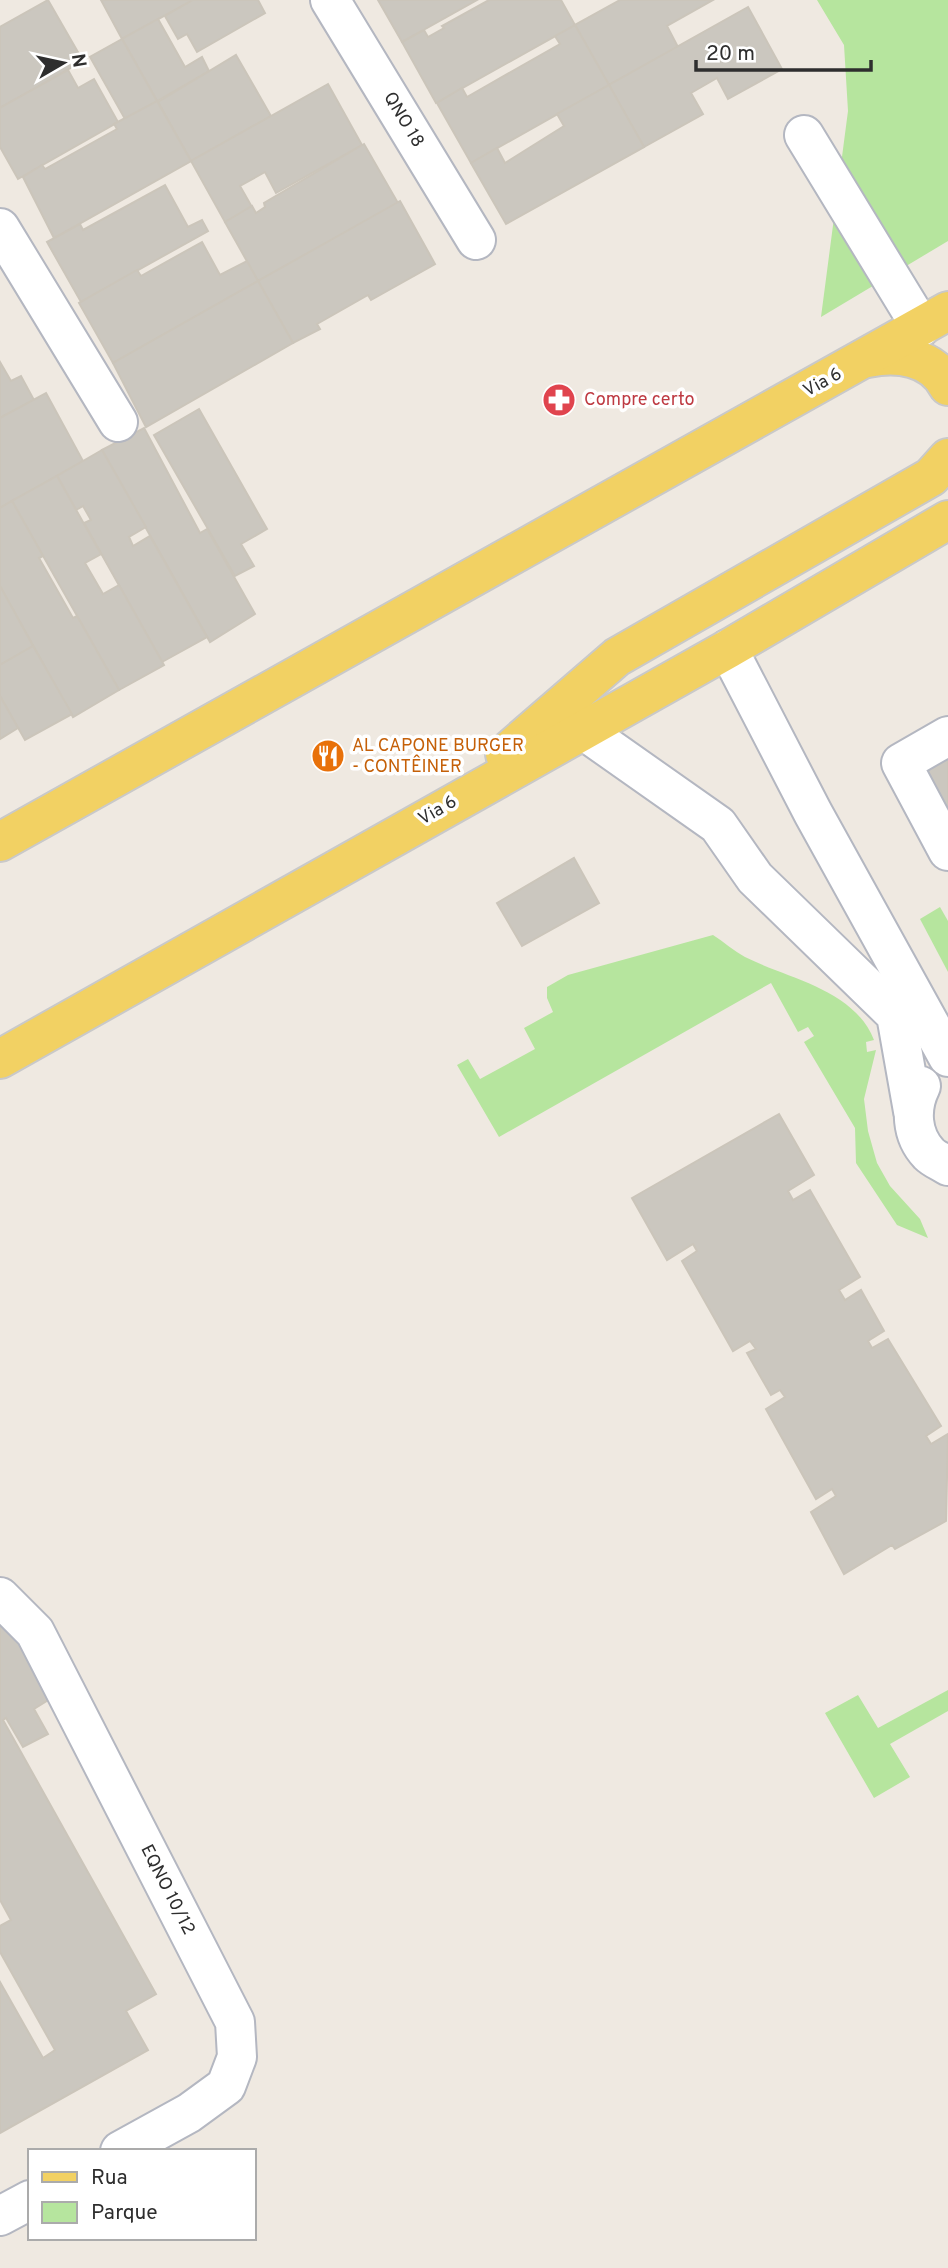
<svg xmlns="http://www.w3.org/2000/svg" width="948" height="2268" font-family="Overpass,sans-serif">
  <style>
    .green { fill: #b6e59e }
    .building { fill: #cbc7bf; stroke: #cbc5ba; stroke-width: 2 }
    .lines { fill: none; stroke-linecap: round; stroke-linejoin: round }
    .minor-casing { stroke: #b4b7c1; stroke-width: 42 }
    .major-casing { stroke: #c9c9c9; stroke-width: 42 }
    .minor { stroke: #fff; stroke-width: 38 }
    .major { stroke: #f2d163; stroke-width: 38 }
    .labels { text-anchor: middle; dominant-baseline: central; stroke-width: 7; stroke-linejoin: round; paint-order: stroke }
    .street-label { font-size: 18px; fill: #2e2e2e; stroke: #fff }
    .health-label { font-size: 18px; fill: #be3a42; stroke: #fff; text-anchor: start }
    .food-label { font-size: 18px; fill: #c56008; stroke: #fff; text-anchor: start }
  </style>
  <rect width="100%" height="100%" fill="#efe9e1"/>
  <!-- green -->
  <g class="green">
    <polygon points="817,0 948,0 948,241 821,317 848,111 844,45"/>
    <polygon points="940,907 948,921 948,972 920,919"/>
    <path d="M713,935c11,7 21,16 32,22 44,22 109,32 129,83l-8,2 1,10 9,-2 -12,49 4,32 9,32 13,23 30,33 8,19 -31,-13 -41,-62 -1,-35 -51,-86 10,-6 -6,-9 -10,5 -27,-49 -272,154 -42,-72 11,-6 12,20 55,-30 -11,-21 29,-16 -6,-14v-11l21,-12z"/>
    <polygon points="948,1690 948,1711 890,1744 910,1777 874,1798 825,1713 858,1695 878,1728"/>
  </g>
  <!-- building -->
  <g class="building">
    <polygon points="48,0 83,61 0,108 0,27"/>
    <polygon points="101,0 193,0 122,39"/>
    <polygon points="193,0 258,0 265,13 197,52 187,34 178,39 165,16"/>
    <polygon points="378,0 477,0 402,42"/>
    <polygon points="489,0 561,0 575,25 436,103 402,42 424,30 428,37 444,28 442,26"/>
    <polygon points="620,0 713,0 667,26 678,47 609,85 575,25"/>
    <polygon points="748,7 782,69 728,99 717,78 691,93 703,114 644,147 609,85"/>
    <polygon points="158,19 185,67 202,57 209,71 157,101 122,39"/>
    <polygon points="575,25 609,85 471,163 437,103 462,88 467,97 560,44 555,36"/>
    <polygon points="122,39 157,101 125,119 90,57"/>
    <polygon points="236,55 271,116 191,161 158,102"/>
    <polygon points="68,70 78,88 94,79 118,122 18,179 0,147 0,108"/>
    <polygon points="328,84 362,145 276,193 265,172 240,186 252,207 225,222 191,161"/>
    <polygon points="609,85 644,147 506,224 471,163 497,148 505,163 564,126 557,114"/>
    <polygon points="157,101 191,161 54,238 23,177 42,165 45,169 117,129 114,124"/>
    <polygon points="364,144 398,203 258,281 225,222 252,206 256,213 265,207 264,203"/>
    <polygon points="165,185 188,227 202,220 208,231 81,302 47,242 80,224 83,230"/>
    <polygon points="400,201 435,264 371,300 368,295 317,324 320,329 293,343 258,281"/>
    <polygon points="202,242 220,275 247,261 258,281 113,363 79,303 137,270 141,276"/>
    <polygon points="258,281 293,343 146,427 113,363"/>
    <polygon points="0,362 11,381 21,376 34,400 0,418"/>
    <polygon points="46,393 83,461 0,508 0,418"/>
    <polygon points="199,409 267,529 241,544 254,566 235,576 154,435"/>
    <polygon points="144,428 200,533 207,529 255,614 210,642 102,450"/>
    <polygon points="102,450 146,527 129,537 133,546 150,536 207,637 162,662 84,523 91,520 83,506 76,510 57,476"/>
    <polygon points="57,476 101,554 85,563 103,594 119,585 164,665 119,690 12,501"/>
    <polygon points="12,501 43,556 39,558 73,618 77,616 119,690 73,717 0,586 0,508"/>
    <polygon points="0,586 33,646 0,665"/>
    <polygon points="33,646 72,714 25,740 0,696 0,665"/>
    <polygon points="0,696 18,728 0,739"/>
    <polygon points="948,749 948,820 921,763"/>
    <polygon points="574,858 599,903 522,946 497,903"/>
    <polygon points="779,1114 814,1175 788,1191 793,1200 810,1190 860,1277 839,1290 845,1300 861,1290 884,1331 868,1341 872,1348 888,1339 941,1426 926,1436 931,1444 948,1434 946,1521 895,1549 892,1545 844,1574 811,1512 836,1496 832,1489 816,1499 766,1409 785,1397 780,1390 771,1395 747,1353 756,1349 750,1341 733,1351 682,1261 697,1251 693,1244 667,1260 632,1198"/>
    <polygon points="15,1617 58,1694 34,1709 48,1734 23,1747 6,1718 3,1720 156,1994 126,2011 148,2050 0,2133 0,1982 43,2058 55,2050 0,1952 0,1926 11,1920 0,1900 0,1625"/>
  </g>
  <g class="lines">
    <defs>
      <g id="minor">
        <polyline points="330,0 476,240"/>
        <polyline points="804,135 921,327"/>
        <polyline points="0,228 118,422"/>
        <polyline points="728,649 813,813 948,1057"/>
        <polyline points="583,730 718,825 755,878 896,1015 913,1111"/>
        <polyline points="948,736 901,763 948,851"/>
        <path d="M921,1086c-11,22 -10,49 8,68 5,5 13,8 19,12"/>
        <polyline points="0,1597 35,1632 235,2022 237,2057 226,2086 189,2113 120,2151"/>
        <polyline points="0,2216 30,2200"/>
      </g>
      <g id="major">
        <path d="M868,358c29,-6 64,-2 80,28"/>
        <polyline points="505,754 617,657 931,477 948,458"/>
        <polyline points="0,842 948,311"/>
        <polyline points="0,1059 728,649 948,520"/>
      </g>
    </defs>
    <!-- minor casing -->
    <use href="#minor" class="minor-casing"/>
    <!-- major casing -->
    <use href="#major" class="major-casing"/>
    <!-- minor -->
    <use href="#minor" class="minor"/>
    <!-- major -->
    <use href="#major" class="major"/>
  </g>
  <!-- icons -->
  <defs>
    <symbol id="pharmacy-disc" viewBox="-11 -11 22 22"><circle r="9.5" fill="#e0444e" stroke="#fff"/><path d="M-2-6h4v4h4v4h-4v4h-4v-4h-4v-4h4Z" fill="#fff"/></symbol>
    <symbol id="restaurant-disc" viewBox="-11 -11 22 22"><circle r="9.5" fill="#e8710a" stroke="#fff"/><path d="M-5-6h1v4h1v-4h1v4h1v-4h1v5L-1.5 .5V6h-2V.5L-5-1ZM5-6V6H3V1.5H1.5Q1.5-4 5-6Z" fill="#fff"/></symbol>
  </defs>
  <g fill-rule="evenodd">
    <use href="#pharmacy-disc" x="540" y="381" width="38" height="38"/>
    <use href="#restaurant-disc" x="309" y="737" width="38" height="38"/>
  </g>
  <g class="labels">
    <!-- street labels -->
    <g class="street-label">
      <text transform="translate(403 120) rotate(59)">QNO 18</text>
      <text transform="translate(823 383) rotate(-29)">Via 6</text>
      <text transform="translate(438 811) rotate(-30)">Via 6</text>
      <text transform="translate(167 1890) rotate(63)">EQNO 10/12</text>
    </g>
    <!-- health labels -->
    <g class="health-label">
      <text x="584" y="400">Compre certo</text>
    </g>
    <!-- food labels -->
    <g class="food-label">
      <text x="352" y="746">AL CAPONE BURGER<tspan x="352" dy="21">- CONTÊINER</tspan></text>
    </g>
  </g>
  <!-- legend -->
  <rect x="28" y="2149" width="228" height="91" fill="#ffffff" stroke="#ababab" stroke-width="2"/>
  <rect x="42" y="2172" width="35" height="10" fill="#f2d163" stroke="#ababab" stroke-width="2"/>
  <text x="91" y="2184" font-size="21" fill="#2e2e2e">Rua</text>
  <rect x="42" y="2202" width="35" height="21" fill="#b6e59e" stroke="#ababab" stroke-width="2"/>
  <text x="91" y="2219" font-size="21" fill="#2e2e2e">Parque</text>
  <!-- north arrow -->
  <g transform="translate(63 63) rotate(81)" stroke="#ffffff" stroke-width="5" paint-order="stroke">
  <path d="M0-5L12 26L0 18L-12 26Z" fill="#2e2e2e"/>
  <text y="-10" font-size="19" font-weight="bold" text-anchor="middle" fill="#2e2e2e">N</text>
  </g>
  <!-- scale -->
  <path d="M696 60v10h175v-10" fill="none" stroke="#2e2e2e" stroke-width="3.5"/>
  <text x="706" y="60" font-size="21" fill="#2e2e2e" stroke="#ffffff" stroke-width="5" paint-order="stroke">20 m</text>
</svg>
